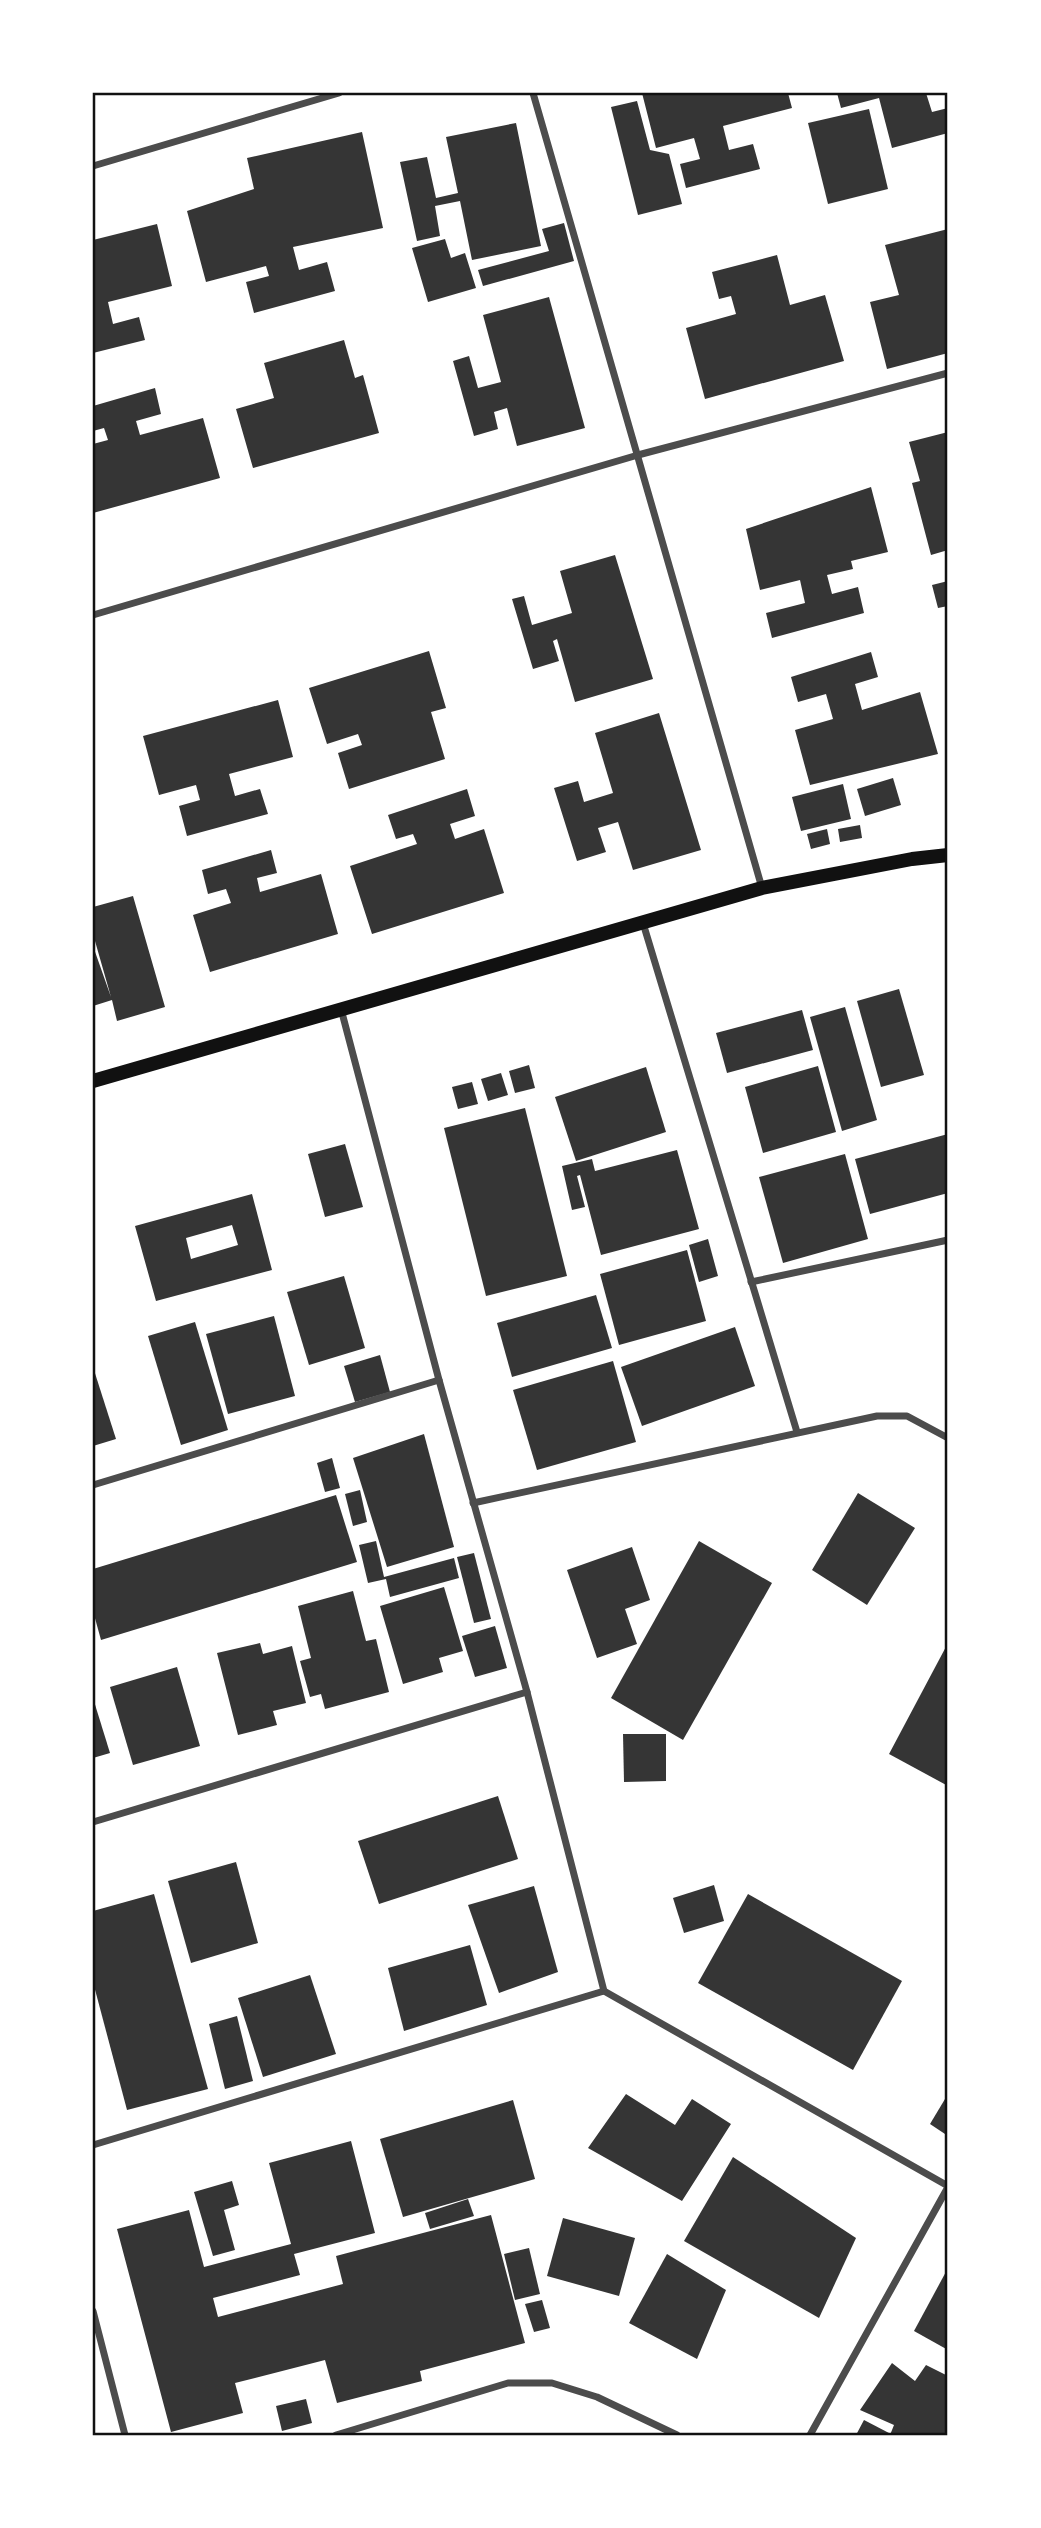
<svg xmlns="http://www.w3.org/2000/svg" width="1041" height="2528" font-family="'Varela Round',sans-serif">
  <style>
    .building { fill: #353535; fill-rule: evenodd }
    .lines { fill: none; stroke-linecap: round; stroke-linejoin: round }
    .minor { stroke: #4c4c4c; stroke-width: 7 }
    .secondary { stroke: #111; stroke-width: 14 }
    .neatline { fill: none; stroke: #111; stroke-width: 2.5 }
  </style>
  <rect width="100%" height="100%" fill="#fff"/>
  <!-- building -->
  <g class="building">
    <polygon points="642,93 788,93 792,108 723,126 729,150 753,144 760,169 686,188 680,164 700,159 694,138 656,148"/>
    <polygon points="837,93 926,93 932,112 948,108 948,133 892,148 879,98 841,108"/>
    <polygon points="637,101 650,150 669,154 682,204 638,215 611,107"/>
    <polygon points="869,109 888,189 828,204 808,123"/>
    <polygon points="516,123 541,246 472,260 460,201 435,206 440,236 417,241 400,162 427,157 436,198 458,193 446,137"/>
    <polygon points="362,132 383,228 293,247 299,270 327,262 335,291 254,313 246,282 269,276 266,266 206,282 187,211 254,189 247,158"/>
    <polygon points="564,223 574,261 483,286 478,270 549,251 542,229"/>
    <polygon points="157,224 172,286 108,302 113,324 139,317 145,340 93,353 93,240"/>
    <polygon points="948,229 948,353 887,369 870,302 899,295 885,245"/>
    <polygon points="445,239 451,258 465,253 476,288 428,302 412,248"/>
    <polygon points="777,255 790,305 825,295 844,361 705,399 686,328 736,314 731,296 719,299 712,272"/>
    <polygon points="549,297 585,428 517,446 507,408 494,412 498,429 474,436 453,361 469,356 478,388 501,382 483,315"/>
    <polygon points="344,340 355,378 363,375 379,433 253,468 236,409 274,398 264,363"/>
    <polygon points="155,388 161,414 136,421 140,435 203,418 220,478 93,513 93,444 108,440 104,428 93,431 93,406"/>
    <polygon points="948,432 948,550 931,555 912,483 920,481 909,442"/>
    <polygon points="871,487 888,552 851,561 853,569 827,575 832,594 858,587 864,613 772,638 766,613 805,603 800,580 760,590 746,529"/>
    <polygon points="615,555 653,679 575,702 557,639 553,641 559,661 533,669 512,599 524,596 532,625 572,613 560,571"/>
    <polygon points="948,581 948,606 938,608 932,585"/>
    <polygon points="429,651 446,708 431,712 445,759 349,789 338,753 362,745 358,734 327,744 309,688"/>
    <polygon points="871,652 878,677 855,684 862,710 920,692 938,754 810,785 795,730 833,719 826,694 798,702 791,677"/>
    <polygon points="278,700 293,757 229,774 235,796 260,789 268,814 187,836 179,806 200,800 196,785 159,795 143,736"/>
    <polygon points="659,713 701,850 633,870 618,822 598,828 606,852 577,861 554,788 578,781 584,802 613,793 595,733"/>
    <polygon points="893,778 901,805 865,816 857,789"/>
    <polygon points="843,784 851,819 801,831 792,797"/>
    <polygon points="467,789 475,816 450,824 455,839 484,829 504,893 372,934 350,866 417,844 413,834 396,839 388,815"/>
    <polygon points="860,825 862,838 840,842 838,829"/>
    <polygon points="827,829 830,844 811,849 807,834"/>
    <polygon points="271,850 277,873 257,878 260,892 321,874 338,934 210,972 193,915 231,903 226,889 208,894 202,870"/>
    <polygon points="133,896 165,1007 117,1021 112,1000 93,1006 93,946 111,997 93,934 93,907"/>
    <polygon points="899,989 924,1075 881,1087 857,1001"/>
    <polygon points="845,1007 877,1120 842,1131 810,1017"/>
    <polygon points="802,1010 813,1050 727,1073 716,1033"/>
    <polygon points="529,1065 535,1088 515,1093 509,1071"/>
    <polygon points="818,1066 836,1132 763,1153 745,1087"/>
    <polygon points="646,1067 666,1132 576,1161 555,1097"/>
    <polygon points="501,1073 508,1095 488,1101 481,1079"/>
    <polygon points="472,1082 478,1104 458,1109 452,1087"/>
    <polygon points="525,1108 567,1276 486,1296 444,1128"/>
    <polygon points="948,1134 948,1193 870,1214 855,1159"/>
    <polygon points="345,1144 363,1207 325,1217 308,1154"/>
    <polygon points="677,1150 699,1229 601,1255 580,1175 577,1176 585,1207 572,1210 562,1166 592,1159 595,1171"/>
    <polygon points="845,1154 868,1239 783,1263 759,1177"/>
    <path d="M252,1194l20,76 -116,31 -21,-75zM232,1225l6,20 -47,14 -5,-21z"/>
    <polygon points="708,1239 718,1276 699,1282 689,1245"/>
    <polygon points="687,1250 706,1321 619,1345 600,1274"/>
    <polygon points="344,1276 365,1348 309,1365 287,1292"/>
    <polygon points="596,1295 612,1348 512,1377 497,1323"/>
    <polygon points="274,1316 295,1396 228,1414 206,1334"/>
    <polygon points="195,1322 228,1430 181,1445 148,1336"/>
    <polygon points="735,1327 755,1386 642,1426 621,1367"/>
    <polygon points="380,1355 390,1392 355,1402 344,1366"/>
    <polygon points="613,1361 636,1442 537,1470 513,1390"/>
    <polygon points="93,1367 116,1439 93,1446"/>
    <polygon points="424,1434 454,1547 387,1567 353,1458"/>
    <polygon points="332,1458 340,1488 325,1492 317,1463"/>
    <polygon points="360,1490 367,1522 353,1526 345,1494"/>
    <polygon points="858,1493 915,1528 867,1605 812,1570"/>
    <polygon points="336,1495 357,1562 101,1640 93,1611 93,1569"/>
    <polygon points="376,1541 384,1577 454,1558 459,1578 390,1597 386,1579 368,1583 359,1545"/>
    <polygon points="699,1541 772,1583 683,1740 611,1698"/>
    <polygon points="632,1547 650,1600 625,1609 637,1644 597,1658 567,1570"/>
    <polygon points="474,1553 491,1619 474,1623 457,1557"/>
    <polygon points="444,1587 463,1651 439,1658 443,1672 403,1684 380,1606"/>
    <polygon points="353,1591 366,1641 376,1639 389,1692 325,1709 321,1694 310,1697 300,1661 311,1658 298,1606"/>
    <polygon points="495,1626 507,1668 475,1677 462,1636"/>
    <polygon points="260,1643 263,1654 292,1646 306,1703 273,1711 277,1725 238,1735 217,1653"/>
    <polygon points="948,1643 948,1786 889,1754"/>
    <polygon points="177,1667 200,1746 133,1765 110,1687"/>
    <polygon points="93,1698 110,1753 93,1758"/>
    <polygon points="623,1734 666,1734 666,1781 624,1782"/>
    <polygon points="498,1796 518,1859 379,1904 358,1841"/>
    <polygon points="236,1862 258,1943 191,1963 168,1881"/>
    <polygon points="714,1885 724,1921 684,1933 673,1898"/>
    <polygon points="534,1886 558,1972 499,1993 468,1905"/>
    <polygon points="154,1894 208,2089 127,2110 93,1982 93,1911"/>
    <polygon points="748,1894 902,1981 853,2070 698,1983"/>
    <polygon points="470,1945 487,2005 404,2031 388,1968"/>
    <polygon points="310,1975 336,2054 263,2077 238,1998"/>
    <polygon points="237,2016 253,2081 225,2089 209,2024"/>
    <polygon points="626,2094 675,2125 692,2099 731,2124 682,2201 588,2148"/>
    <polygon points="948,2094 948,2136 930,2124"/>
    <polygon points="513,2100 535,2179 403,2217 380,2139"/>
    <polygon points="351,2141 375,2233 294,2254 300,2275 213,2298 218,2317 343,2284 336,2256 491,2215 525,2343 420,2371 422,2381 337,2403 325,2360 235,2383 243,2413 171,2432 117,2229 189,2210 204,2267 291,2244 269,2163"/>
    <polygon points="733,2157 856,2238 819,2318 684,2241"/>
    <polygon points="232,2181 239,2205 224,2210 235,2250 213,2256 194,2192"/>
    <polygon points="468,2199 474,2216 430,2229 425,2213"/>
    <polygon points="563,2218 635,2238 619,2296 547,2276"/>
    <polygon points="529,2248 540,2294 515,2300 504,2254"/>
    <polygon points="667,2254 726,2290 697,2359 629,2323"/>
    <polygon points="948,2268 948,2350 914,2331"/>
    <polygon points="542,2300 550,2328 534,2332 525,2304"/>
    <polygon points="892,2363 915,2381 926,2365 948,2376 948,2435 890,2435 894,2425 860,2410"/>
    <polygon points="306,2399 312,2423 282,2431 276,2406"/>
    <polygon points="864,2420 889,2433 887,2435 856,2435"/>
  </g>
  <g class="lines">
    <!-- minor -->
    <g class="minor">
      <polyline points="533,93 762,888"/>
      <polyline points="93,166 339,93"/>
      <polyline points="93,615 638,455 948,373"/>
      <polyline points="643,923 797,1432"/>
      <polyline points="341,1009 439,1380 527,1692 604,1991 948,2186"/>
      <polyline points="751,1282 948,1240"/>
      <polyline points="93,1485 439,1380"/>
      <polyline points="473,1503 877,1416 907,1416 948,1438"/>
      <polyline points="93,1822 527,1692"/>
      <polyline points="93,2145 604,1991"/>
      <polyline points="93,2311 125,2435"/>
      <polyline points="336,2435 508,2383 552,2383 597,2397 677,2435"/>
      <polyline points="810,2435 948,2187"/>
    </g>
    <!-- secondary -->
    <polyline class="secondary" points="93,1081 762,888 912,859 948,855"/>
  </g>
  <!-- border -->
  <rect width="1041" height="2528" fill="none" stroke="#ffffff" stroke-width="189"/>
  <rect x="94" y="94" width="852" height="2340" class="neatline"/>
</svg>
